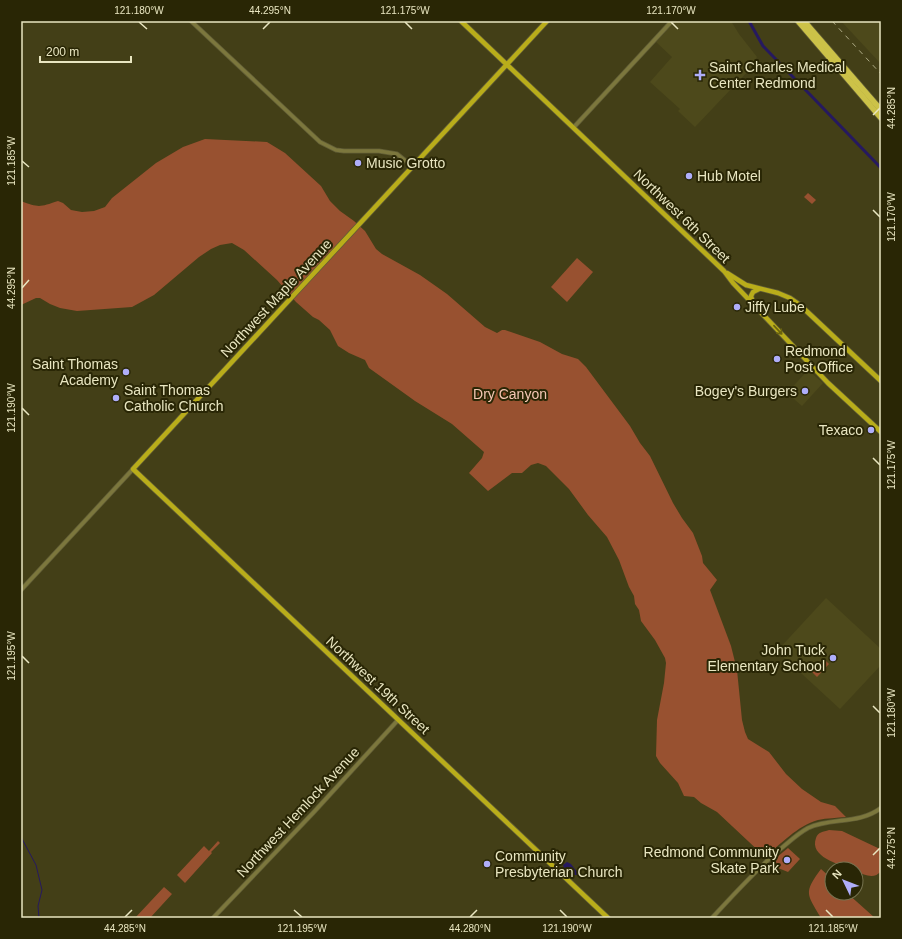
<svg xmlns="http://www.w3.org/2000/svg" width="902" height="939" font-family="Arial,sans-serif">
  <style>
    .built { fill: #4d491b }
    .green { fill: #985130 }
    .water { fill: #26195f }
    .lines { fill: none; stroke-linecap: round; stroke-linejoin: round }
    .stream { stroke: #26195f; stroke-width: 1 }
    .canal { stroke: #26195f; stroke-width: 3 }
    .minor-casing { stroke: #615d36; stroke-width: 5 }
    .major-casing { stroke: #615d36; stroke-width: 6 }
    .highway-casing { stroke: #615d36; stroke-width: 7 }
    .minor { stroke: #7c773d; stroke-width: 3.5 }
    .major { stroke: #b9ad1a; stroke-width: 4.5 }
    .highway { stroke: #ccc248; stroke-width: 5.5 }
    .rail { stroke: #aca983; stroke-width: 1; stroke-dasharray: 5 5; stroke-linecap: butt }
    .oneway { stroke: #6a630e }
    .ticks { fill: none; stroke: #e9e6c1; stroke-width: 1.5 }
    .poi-dot { fill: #afaefa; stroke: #292605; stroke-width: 1.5 }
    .labels { text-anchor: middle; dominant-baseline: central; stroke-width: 4; stroke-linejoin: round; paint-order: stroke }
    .poi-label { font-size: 14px; fill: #e9e6c1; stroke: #292605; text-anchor: start }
    .street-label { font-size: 14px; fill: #e9e6c1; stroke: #292605 }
    .park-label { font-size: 14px; fill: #f5c7b4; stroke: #292605 }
    .neatline { fill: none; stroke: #e9e6c1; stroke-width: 1.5 }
    .ticks-label { font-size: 10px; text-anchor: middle; fill: #e9e6c1 }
  </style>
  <rect width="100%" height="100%" fill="#433f17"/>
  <!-- built -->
  <g class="built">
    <polygon points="675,21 731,21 739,34 757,57 750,69 695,127 678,111 680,109 650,82 672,57 656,42"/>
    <polygon points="841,21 881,21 881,64"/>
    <polygon points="808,370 823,383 802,406 787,393"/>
    <polygon points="826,598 881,649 881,665 840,709 777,651"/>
  </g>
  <!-- green -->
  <g class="green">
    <path d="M205,139l62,3 18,11 36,33 9,15 10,10 14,10 11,10 11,18 6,5 38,21 27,19 38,33 12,6 5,-3h3l35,12 22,12 16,5 8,8 44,59 10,17 10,13 23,47 9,15 11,15 9,23 1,7 14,17 -7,10 21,56 6,24 5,50 3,12 3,7 21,13 17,22 16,15 19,13 14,4 11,11c-9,1 -19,1 -28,3 -21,6 -37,24 -53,37l-48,-45 -16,-9 -7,-6 -10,-1 -6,-13 -18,-20 -4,-7 1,-36 7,-37 2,-20 -1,-5 -10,-18 -14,-19 -2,-11 -4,-6 -1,-8 -5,-9 -10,-27 -12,-23 -19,-22 -19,-26 -23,-23 -8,-3 -7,2 -9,8h-10l-24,18 -19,-18 13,-15 2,-6 -32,-28 -37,-23 -39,-28 -7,-5 -4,-8 -16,-7 -11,-7 -8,-16 -11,-10 -6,-3 -17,-15 -19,-22 -33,-30 -12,-7 -12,2 -9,4 -12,8 -45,38 -22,12 -55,4 -17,-3 -10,-4 -10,-6h-4l-15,7v-104c18,7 19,6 37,0l5,2 8,7 11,2 12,-1 11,-4 7,-9 44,-35 27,-16z"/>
    <polygon points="808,193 816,200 812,204 804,197"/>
    <polygon points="577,258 593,272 567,302 551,287"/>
    <polygon points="824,659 829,664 817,677 812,672"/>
    <path d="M829,830l13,1 38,18 1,22c-7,9 -16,4 -25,0v-2h-5c-12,-5 -42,-12 -35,-31 2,-6 7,-6 13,-8z"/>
    <polygon points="218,841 220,843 211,852 212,853 185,883 177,875 204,846 209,851"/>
    <polygon points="788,848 800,859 788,872 778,868 771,862"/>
    <path d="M821,869l11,10v14h15l28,25h-54c-14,-24 -18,-25 0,-49z"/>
    <polygon points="164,887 172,894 150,918 142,917 135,918"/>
  </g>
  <!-- water -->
  <polygon class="water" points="567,862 571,864 578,873 577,875 573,875 564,868 563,865"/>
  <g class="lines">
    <!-- stream -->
    <polyline class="stream" points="21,837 36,865 42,890 38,906 39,918"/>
    <!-- canal -->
    <polyline class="canal" points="749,21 763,46 881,168"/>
    <defs>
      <g id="minor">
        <polyline points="191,21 320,142 336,150 344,151 379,151 397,154 412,166"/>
        <polyline points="574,127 672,21"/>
        <polyline points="21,590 133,469"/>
        <polyline points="213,918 313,813 398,720"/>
        <path d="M712,918c22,-24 43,-47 67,-68 9,-7 18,-16 29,-22 24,-11 50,-3 73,-20"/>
      </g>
      <g id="major">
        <polyline points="461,21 724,271 733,283 828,383 881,432"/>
        <polyline points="547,21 133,469 608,918"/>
        <polyline points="727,273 746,285 778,293 790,298 800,305 881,381"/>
        <polyline points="753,303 751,296 753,292 759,289"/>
      </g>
      <g id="highway">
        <polyline points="798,21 881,118"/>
        <polyline points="804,21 881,110"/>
      </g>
    </defs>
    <!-- minor casing -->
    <use href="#minor" class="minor-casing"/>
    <!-- major casing -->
    <use href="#major" class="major-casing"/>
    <!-- highway casing -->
    <use href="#highway" class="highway-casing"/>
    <!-- minor -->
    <use href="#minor" class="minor"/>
    <!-- major -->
    <use href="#major" class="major"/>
    <!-- highway -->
    <use href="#highway" class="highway"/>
    <!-- rail -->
    <polyline class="rail" points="832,21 881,74"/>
  </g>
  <!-- one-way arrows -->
  <defs><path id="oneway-shaft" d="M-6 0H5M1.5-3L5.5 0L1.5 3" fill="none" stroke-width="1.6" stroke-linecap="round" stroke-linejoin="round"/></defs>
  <use class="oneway" href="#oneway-shaft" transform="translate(778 330) rotate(47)"/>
  <!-- ticks -->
  <path class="ticks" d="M139,22l8,7M405,22l7,7M671,22l7,7M263,29l7,-7M873,115l7,-7M22,161l7,6M873,210l7,7M22,288l7,-8M22,408l7,7M873,458l7,7M22,656l7,7M873,706l7,7M873,855l7,-7M294,910l8,7M560,910l7,7M826,910l7,7M125,917l7,-7M470,917l7,-7"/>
  <!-- markers -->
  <g class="poi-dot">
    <path d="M698 69h4v4h4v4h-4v4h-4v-4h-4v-4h4z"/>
    <circle cx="358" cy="163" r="4"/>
    <circle cx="689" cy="176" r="4"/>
    <circle cx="737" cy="307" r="4"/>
    <circle cx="777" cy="359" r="4"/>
    <circle cx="126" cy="372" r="4"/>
    <circle cx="805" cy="391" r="4"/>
    <circle cx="116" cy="398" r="4"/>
    <circle cx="871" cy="430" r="4"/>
    <circle cx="833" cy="658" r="4"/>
    <circle cx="787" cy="860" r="4"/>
    <circle cx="487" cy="864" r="4"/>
  </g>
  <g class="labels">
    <!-- poi labels -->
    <g class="poi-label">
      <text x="709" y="67">Saint Charles Medical<tspan x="709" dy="16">Center Redmond</tspan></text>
      <text x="366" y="163">Music Grotto</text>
      <text x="697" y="176">Hub Motel</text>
      <text x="745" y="307">Jiffy Lube</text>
      <text x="785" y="351">Redmond<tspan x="785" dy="16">Post Office</tspan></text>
      <text x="118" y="364" text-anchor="end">Saint Thomas<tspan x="118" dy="16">Academy</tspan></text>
      <text x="124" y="390">Saint Thomas<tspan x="124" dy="16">Catholic Church</tspan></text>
      <text x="797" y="391" text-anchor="end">Bogey's Burgers</text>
      <text x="863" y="430" text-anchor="end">Texaco</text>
      <text x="825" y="650" text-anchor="end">John Tuck<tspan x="825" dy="16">Elementary School</tspan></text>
      <text x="779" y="852" text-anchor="end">Redmond Community<tspan x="779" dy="16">Skate Park</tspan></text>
      <text x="495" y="856">Community<tspan x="495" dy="16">Presbyterian Church</tspan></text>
    </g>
    <!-- street labels -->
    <g class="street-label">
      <text transform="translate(682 216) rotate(44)">Northwest 6th Street</text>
      <text transform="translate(276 298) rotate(-47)">Northwest Maple Avenue</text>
      <text transform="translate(378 685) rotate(43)">Northwest 19th Street</text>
      <text transform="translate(298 812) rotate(-47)">Northwest Hemlock Avenue</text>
    </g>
    <!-- park labels -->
    <g class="park-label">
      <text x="510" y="394">Dry Canyon</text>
    </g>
  </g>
  <!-- border -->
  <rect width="902" height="939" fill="none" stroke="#292605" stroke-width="44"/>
  <!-- north arrow -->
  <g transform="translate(844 881) rotate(313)"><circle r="19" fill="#292605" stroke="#767350"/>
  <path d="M0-3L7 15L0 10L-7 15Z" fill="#afaefa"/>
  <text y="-6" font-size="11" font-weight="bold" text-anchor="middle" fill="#e9e6c1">N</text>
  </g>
  <!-- scale -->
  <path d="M40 56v6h91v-6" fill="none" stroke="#e9e6c1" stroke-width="2"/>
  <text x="46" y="56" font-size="12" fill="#e9e6c1" stroke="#292605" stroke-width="3" paint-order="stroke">200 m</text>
  <rect x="22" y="22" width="858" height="895" class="neatline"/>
  <g class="ticks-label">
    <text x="139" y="14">121.180°W</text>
    <text x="270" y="14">44.295°N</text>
    <text x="405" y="14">121.175°W</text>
    <text x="671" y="14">121.170°W</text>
    <text transform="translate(891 108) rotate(-90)" y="4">44.285°N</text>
    <text transform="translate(11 161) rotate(-90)" y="4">121.185°W</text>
    <text transform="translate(891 217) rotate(-90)" y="4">121.170°W</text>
    <text transform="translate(11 288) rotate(-90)" y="4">44.295°N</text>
    <text transform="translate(11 408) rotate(-90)" y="4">121.190°W</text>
    <text transform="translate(891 465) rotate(-90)" y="4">121.175°W</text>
    <text transform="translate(11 656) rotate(-90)" y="4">121.195°W</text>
    <text transform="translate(891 713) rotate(-90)" y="4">121.180°W</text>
    <text transform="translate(891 848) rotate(-90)" y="4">44.275°N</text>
    <text x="125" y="932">44.285°N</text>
    <text x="302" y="932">121.195°W</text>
    <text x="470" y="932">44.280°N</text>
    <text x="567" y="932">121.190°W</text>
    <text x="833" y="932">121.185°W</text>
  </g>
</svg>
